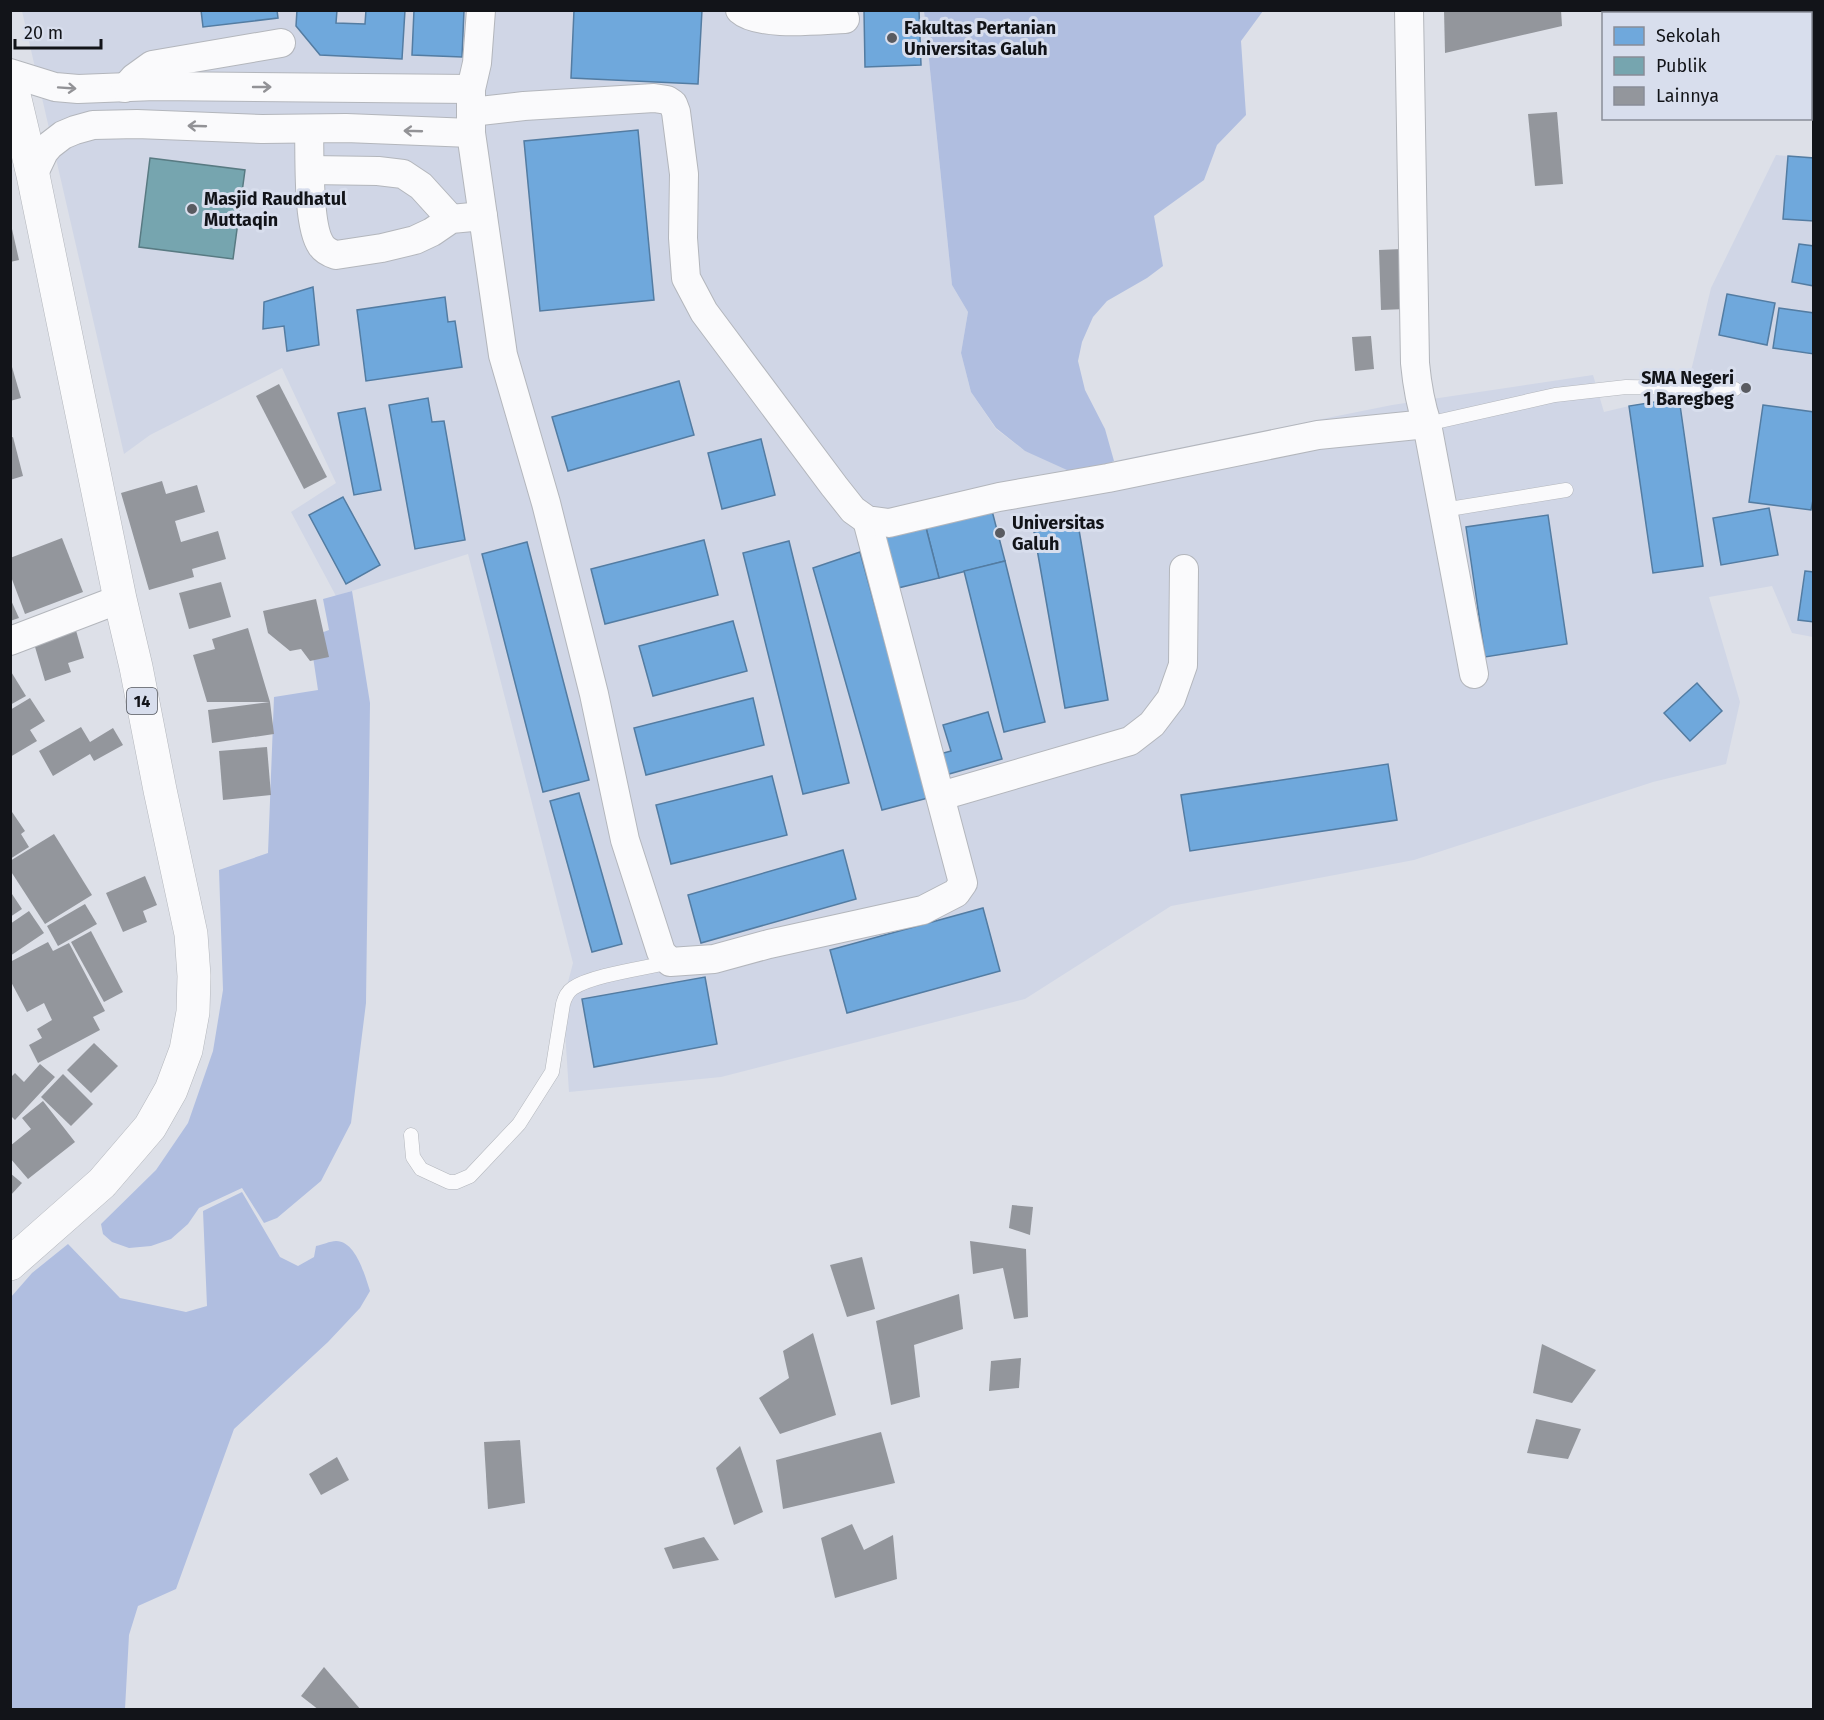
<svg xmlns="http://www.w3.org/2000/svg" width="1824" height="1720" font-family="'Fira Sans',sans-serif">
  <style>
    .built { fill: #d0d6e6 }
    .forest { fill: #b0bee0 }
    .schools { fill: #6fa8dc; stroke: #537ca2; stroke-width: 1.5 }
    .public { fill: #76a5af; stroke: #587a82; stroke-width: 1.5 }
    .building { fill: #93969c }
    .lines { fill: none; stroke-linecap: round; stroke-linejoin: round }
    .service-casing { stroke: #b3b6bc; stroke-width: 15 }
    .minor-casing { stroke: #b3b6bc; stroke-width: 30 }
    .trunk-casing { stroke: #b3b6bc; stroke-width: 34 }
    .service { stroke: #fafafc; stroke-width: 14 }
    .minor { stroke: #fafafc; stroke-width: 28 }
    .trunk { stroke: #fafafc; stroke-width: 33 }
    .oneway { stroke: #929296 }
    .poi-dot { fill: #595b61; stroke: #d8deed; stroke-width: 2 }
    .labels { text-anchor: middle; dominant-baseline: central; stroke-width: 6; stroke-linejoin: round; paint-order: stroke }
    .shield { fill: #d8deed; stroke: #4d5159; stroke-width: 1.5 }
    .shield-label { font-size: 16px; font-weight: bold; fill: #121419 }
    .poi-label { font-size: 18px; font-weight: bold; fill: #121419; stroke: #d8deed; text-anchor: start }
  </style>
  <rect width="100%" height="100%" fill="#dde0e8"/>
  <!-- built -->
  <polygon class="built" points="22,11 924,11 952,285 968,312 961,353 971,392 996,429 1025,451 1090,471 1114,461 1392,405 1593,375 1604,412 1629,406 1679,398 1677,378 1691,371 1711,288 1776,155 1813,158 1813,637 1792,633 1772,586 1709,597 1740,702 1726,764 1653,782 1414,860 1171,906 1025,999 721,1077 569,1092 563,1001 573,963 468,554 336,596 291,512 336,483 282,368 150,435 124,454"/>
  <!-- forest -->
  <g class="forest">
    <polygon points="924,11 1263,11 1241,41 1246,115 1217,145 1204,180 1154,216 1163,266 1147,278 1107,301 1093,317 1082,342 1078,361 1085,390 1105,429 1114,461 1090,471 1067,470 1025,451 996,428 971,392 961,353 968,312 952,285"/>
    <polygon points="352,591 370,703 366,1003 351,1123 321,1181 277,1218 264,1223 242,1188 199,1208 188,1224 171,1239 151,1246 129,1248 112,1242 103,1234 101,1224 156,1170 188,1123 213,1051 223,990 219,870 268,853 274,697 318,690 310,637 329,630 323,599"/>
    <path d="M242,1192l38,65 18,9 16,-9 2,-11c6,-1 14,-5 20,-5 20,0 29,35 34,50l-10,17 -32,34 -94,87 -58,160 -38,17 -9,29 -4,74h-114v-412l21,-24 36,-29 52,54 66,14 21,-6 -4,-95z"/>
  </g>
  <!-- schools -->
  <g class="schools">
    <polygon points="201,10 277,10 278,18 203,27"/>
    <polygon points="297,10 337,10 336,23 365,24 366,10 405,10 402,59 320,55 296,26"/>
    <polygon points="414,10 464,10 462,57 412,55"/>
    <polygon points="574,10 702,10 698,84 571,78"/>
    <polygon points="864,10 919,10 921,65 865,67"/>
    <polygon points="638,130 654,300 540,311 524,141"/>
    <polygon points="1788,156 1814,158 1814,221 1783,219"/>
    <polygon points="1799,244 1814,246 1814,286 1792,282"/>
    <polygon points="313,287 319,345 287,351 284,326 263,329 264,302"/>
    <polygon points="1727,294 1775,303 1767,345 1719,335"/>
    <polygon points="445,297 448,322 455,321 462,367 366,381 357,310"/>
    <polygon points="1779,308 1814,313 1814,354 1773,348"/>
    <polygon points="679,381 694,435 568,471 552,417"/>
    <polygon points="428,398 432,422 444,421 465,540 415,549 389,405"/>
    <polygon points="1679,398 1703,566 1653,573 1629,406"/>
    <polygon points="1763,405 1814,412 1814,495 1811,510 1749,502"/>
    <polygon points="365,408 381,490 354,495 338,413"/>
    <polygon points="761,439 775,495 722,509 708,453"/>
    <polygon points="343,497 380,565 346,584 309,515"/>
    <polygon points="990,503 1005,561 939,578 924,520"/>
    <polygon points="1769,508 1778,555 1721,565 1713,518"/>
    <polygon points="1548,515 1567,644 1485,657 1466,527"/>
    <polygon points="924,520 939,578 898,588 883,530"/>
    <polygon points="1078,524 1108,700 1065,708 1034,532"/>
    <polygon points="704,540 718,595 605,624 591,569"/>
    <polygon points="789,541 849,783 803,794 743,553"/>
    <polygon points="527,542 589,780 543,792 482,554"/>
    <polygon points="860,552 928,798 882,810 813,568"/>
    <polygon points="1005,561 1045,722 1004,732 964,571"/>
    <polygon points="1805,571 1814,572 1814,622 1798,620"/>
    <polygon points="733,621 747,671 653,696 639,646"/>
    <polygon points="1697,683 1722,711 1690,741 1664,713"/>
    <polygon points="753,698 764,745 646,775 634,728"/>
    <polygon points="988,712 1002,759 942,776 936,755 951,751 943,725"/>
    <polygon points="1388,764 1397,820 1190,851 1181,795"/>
    <polygon points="772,776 787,835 671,864 656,805"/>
    <polygon points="579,793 622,944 592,952 550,801"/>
    <polygon points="843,850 856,899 701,943 688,895"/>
    <polygon points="983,908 1000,971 847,1013 830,950"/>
    <polygon points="705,977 717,1044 594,1067 582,999"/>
  </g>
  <!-- public -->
  <polygon class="public" points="150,158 245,170 233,259 139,247"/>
  <!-- building -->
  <g class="building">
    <polygon points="1444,10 1561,10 1562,26 1445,53"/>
    <polygon points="1557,112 1563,184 1535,186 1528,114"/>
    <polygon points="10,220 19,260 10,262"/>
    <polygon points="1402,249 1406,309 1381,310 1379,250"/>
    <polygon points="1371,336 1374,369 1355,371 1352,337"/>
    <polygon points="10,360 21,398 10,401"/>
    <polygon points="279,384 327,477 304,489 256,396"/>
    <polygon points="13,437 23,476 10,480 10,438"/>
    <polygon points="162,481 166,494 197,485 205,512 175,521 181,542 218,531 226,559 192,569 194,577 149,590 121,493"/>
    <polygon points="62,538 83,592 25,614 10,574 10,558"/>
    <polygon points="221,582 231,617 189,629 179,593"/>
    <polygon points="10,598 19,618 10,621"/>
    <polygon points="316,599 329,657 310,661 301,649 290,651 268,633 263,611"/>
    <polygon points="75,627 84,658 68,663 71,672 45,681 33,640"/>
    <polygon points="248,628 270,702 274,734 212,743 208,710 270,702 207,702 193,655 215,649 212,639"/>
    <polygon points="10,670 26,696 10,705"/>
    <polygon points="30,698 45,721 30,730 37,741 10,757 10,710"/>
    <polygon points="81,727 90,742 113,728 123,745 94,761 90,754 53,776 39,751"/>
    <polygon points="267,747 271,795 223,800 219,751"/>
    <polygon points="10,809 25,831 21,834 29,847 10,859"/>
    <polygon points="54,834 92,895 45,924 10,870 10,861"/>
    <polygon points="145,876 157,905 143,911 147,922 123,932 106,893"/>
    <polygon points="10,891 22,909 10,917"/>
    <polygon points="85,904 97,924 58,946 47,926"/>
    <polygon points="29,911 44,933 10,956 10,924"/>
    <polygon points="91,931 123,992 104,1002 71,942"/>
    <polygon points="48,942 53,951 69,943 105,1011 93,1017 100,1030 38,1063 29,1045 42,1038 37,1029 52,1020 44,1003 27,1012 10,980 10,962"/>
    <polygon points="94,1043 118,1066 91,1093 67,1070"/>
    <polygon points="40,1064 55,1077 15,1120 10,1115 10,1078 15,1073 24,1082"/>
    <polygon points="63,1074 93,1104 71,1126 41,1097"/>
    <polygon points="43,1101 75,1142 28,1179 10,1158 10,1146 31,1129 22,1118"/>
    <polygon points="10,1173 22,1183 10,1196"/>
    <polygon points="1012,1205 1033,1207 1030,1235 1009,1228"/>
    <polygon points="970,1241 1026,1249 1028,1317 1014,1319 1003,1268 973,1274"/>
    <polygon points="862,1257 875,1309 847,1317 830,1265"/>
    <polygon points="959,1294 963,1329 914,1345 920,1397 891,1405 876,1321"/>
    <polygon points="813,1333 836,1415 780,1434 759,1398 789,1378 783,1351"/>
    <polygon points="1542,1344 1596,1370 1572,1403 1533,1393"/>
    <polygon points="1021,1358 1019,1388 989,1391 991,1361"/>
    <polygon points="1536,1419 1581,1429 1568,1459 1527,1453"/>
    <polygon points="881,1432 895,1483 783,1509 776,1460"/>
    <polygon points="520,1440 525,1503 488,1509 484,1442"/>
    <polygon points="740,1446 763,1512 734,1525 716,1468"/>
    <polygon points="337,1457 349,1480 321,1495 309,1474"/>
    <polygon points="852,1524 864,1550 893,1535 897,1579 835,1598 821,1538"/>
    <polygon points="704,1537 719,1560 673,1569 664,1548"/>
    <polygon points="324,1667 361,1710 319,1710 301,1696"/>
  </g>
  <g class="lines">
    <defs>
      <g id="service">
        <polyline points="1427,424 1555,395 1626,387 1735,389"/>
        <polyline points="1443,510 1566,490"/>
        <path d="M411,1135l2,22 8,12 28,13h7l14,-6 49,-52 33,-52 11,-68c2,-7 4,-12 10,-16 19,-13 73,-20 97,-26"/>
      </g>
      <g id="minor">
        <polyline points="481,10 477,63 471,89 471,133 503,355 546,503 594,694 625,840 661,952 670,962 714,959 769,944 923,910 956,893 963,883 867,520"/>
        <path d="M740,10c19,17 79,10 105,9"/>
        <path d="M1409,10l6,353c2,21 5,40 12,61l47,250"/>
        <polyline points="10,73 55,87 78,89 155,86 471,89"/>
        <polyline points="125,88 134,78 152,65 281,43"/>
        <polyline points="471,112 524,106 654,98 667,100 673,104 676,112 684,174 683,238 686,278 704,312 834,486 853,510 867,520 889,523 999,497 1108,478 1318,435 1427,424"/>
        <path d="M309,129c1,26 -2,96 12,116 3,5 9,8 15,10l46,-7 33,-8 17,-8 19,-13 32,-3"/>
        <polyline points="310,170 378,171 403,174 421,186 451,219"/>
        <polyline points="33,175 44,152 50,145 63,135 75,130 93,125 137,124 262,129 346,128 471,133"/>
        <polyline points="10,641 120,599"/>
        <polyline points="941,796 1130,741 1152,724 1171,699 1183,665 1184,569"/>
      </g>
      <polyline id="trunk" points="10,78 33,175 120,599 136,667 160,790 191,934 194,976 193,1012 186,1050 171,1090 150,1127 102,1183 10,1264"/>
    </defs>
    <!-- service casing -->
    <use href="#service" class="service-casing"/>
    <!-- minor casing -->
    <use href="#minor" class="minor-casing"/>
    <!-- trunk casing -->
    <use href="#trunk" class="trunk-casing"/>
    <!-- service -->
    <use href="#service" class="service"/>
    <!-- minor -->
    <use href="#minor" class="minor"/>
    <!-- trunk -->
    <use href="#trunk" class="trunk"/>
  </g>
  <!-- one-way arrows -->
  <defs><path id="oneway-shaft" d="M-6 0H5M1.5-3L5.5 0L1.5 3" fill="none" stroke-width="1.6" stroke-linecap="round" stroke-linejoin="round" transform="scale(1.5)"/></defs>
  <g class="oneway">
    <use href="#oneway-shaft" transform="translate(262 87)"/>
    <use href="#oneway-shaft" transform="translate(67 88) rotate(4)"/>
    <use href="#oneway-shaft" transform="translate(197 126) rotate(-178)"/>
    <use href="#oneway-shaft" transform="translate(413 131) rotate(-178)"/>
  </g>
  <!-- markers -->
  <g class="poi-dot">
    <circle cx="892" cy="38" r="6"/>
    <circle cx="192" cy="209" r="6"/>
    <circle cx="1746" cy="388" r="6"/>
    <circle cx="1000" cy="533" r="6"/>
  </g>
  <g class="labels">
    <!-- shield labels -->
    <rect class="shield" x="127" y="688" width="30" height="26" rx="4.5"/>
    <g class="shield-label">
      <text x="142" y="701">14</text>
    </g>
    <!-- poi labels -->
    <g class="poi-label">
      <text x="904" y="28">Fakultas Pertanian<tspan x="904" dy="21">Universitas Galuh</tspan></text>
      <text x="204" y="199">Masjid Raudhatul<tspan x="204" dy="21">Muttaqin</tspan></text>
      <text x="1734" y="378" text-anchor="end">SMA Negeri<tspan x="1734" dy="21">1 Baregbeg</tspan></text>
      <text x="1012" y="523">Universitas<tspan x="1012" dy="21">Galuh</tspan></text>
    </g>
  </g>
  <!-- border -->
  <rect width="1824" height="1720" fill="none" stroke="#121419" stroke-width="24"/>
  <!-- legend -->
  <rect x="1602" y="12" width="210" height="108" fill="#d8deed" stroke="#898d98" stroke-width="1.5"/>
  <rect x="1614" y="27" width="30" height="18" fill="#6fa8dc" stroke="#898d98" stroke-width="1.5"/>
  <text x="1656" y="42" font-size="18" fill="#121419">Sekolah</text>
  <rect x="1614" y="57" width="30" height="18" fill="#76a5af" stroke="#898d98" stroke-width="1.5"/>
  <text x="1656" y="72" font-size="18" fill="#121419">Publik</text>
  <rect x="1614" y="87" width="30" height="18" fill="#93969c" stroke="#898d98" stroke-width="1.5"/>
  <text x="1656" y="102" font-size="18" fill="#121419">Lainnya</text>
  <!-- scale -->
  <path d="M15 39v9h86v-9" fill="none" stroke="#121419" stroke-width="3"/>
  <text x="24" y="39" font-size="18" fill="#121419" stroke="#d8deed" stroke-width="4.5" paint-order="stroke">20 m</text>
</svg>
